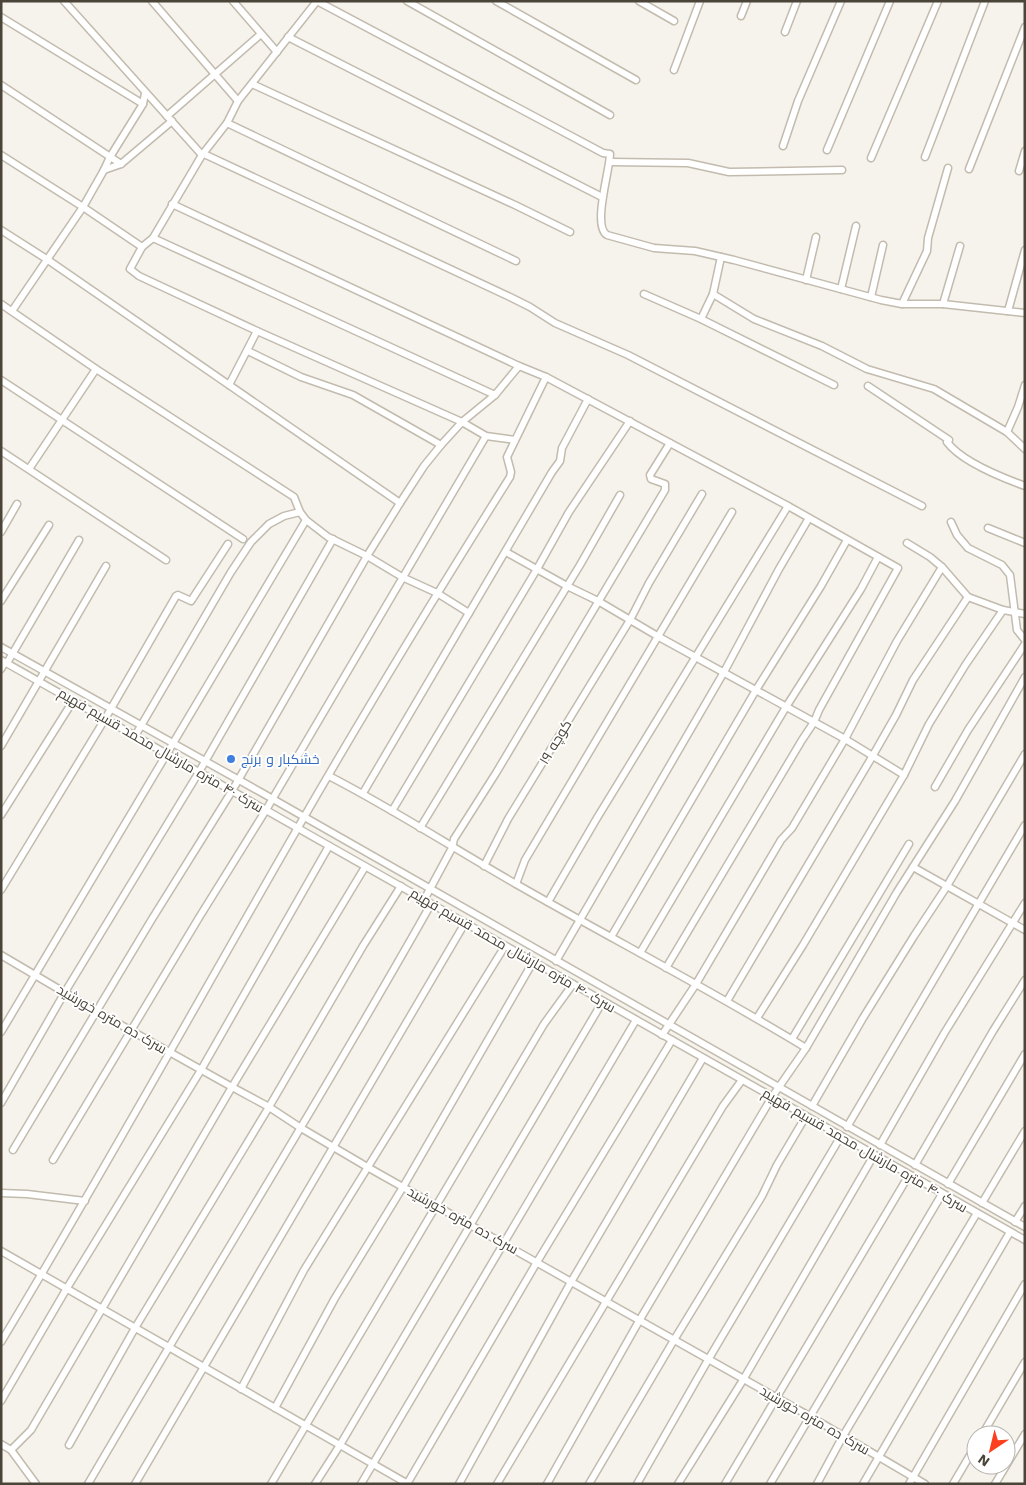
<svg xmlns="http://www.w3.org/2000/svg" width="1026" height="1485" font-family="'Work Sans',Cairo,sans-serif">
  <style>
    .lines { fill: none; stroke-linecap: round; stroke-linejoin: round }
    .minor-casing { stroke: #c2bbae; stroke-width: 9 }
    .minor { stroke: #fff; stroke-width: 6 }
    .shop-dot { fill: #3f7fe0; stroke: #fff; stroke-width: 2 }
    .labels { text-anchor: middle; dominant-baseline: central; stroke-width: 4; stroke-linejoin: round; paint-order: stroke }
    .street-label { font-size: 14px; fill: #4b4439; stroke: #fff }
    .shop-label { font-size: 14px; fill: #366cbe; stroke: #fff; text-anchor: start }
  </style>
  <rect width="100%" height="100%" fill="#f6f3ec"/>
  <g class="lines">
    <defs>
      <g id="minor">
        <polyline points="64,1 202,155"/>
        <polyline points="152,1 238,101"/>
        <polyline points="233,1 277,52"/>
        <path d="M317,1l286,152 7,1c0,16 -18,72 -3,81l47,13 41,3 39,9 147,40 21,4h41l82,9"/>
        <polyline points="407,1 610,115"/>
        <polyline points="496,1 636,80"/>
        <polyline points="639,1 674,21"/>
        <polyline points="741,16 747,1"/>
        <polyline points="1,17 143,104 145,93"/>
        <polyline points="785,32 797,1"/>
        <polyline points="288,37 602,197"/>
        <polyline points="674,70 700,1"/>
        <polyline points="252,84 515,205 570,232"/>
        <polyline points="1,85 121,164"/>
        <polyline points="167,116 261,34"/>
        <polyline points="227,123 516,261"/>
        <polyline points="783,146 798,101 841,1"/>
        <polyline points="827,150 890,1"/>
        <polyline points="204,154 510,297 530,307 555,323 628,355 922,506"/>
        <polyline points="1,155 83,207 142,247 153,238 202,155 227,123 238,101 317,1"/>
        <polyline points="925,157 985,1"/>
        <polyline points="871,158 938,1"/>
        <polyline points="610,162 688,163 729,172 842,170"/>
        <polyline points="969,169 1025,27"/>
        <polyline points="104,170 110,157 143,104"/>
        <polyline points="1019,171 1025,151"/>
        <polyline points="172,204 519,366 546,377 788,506 898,568 819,710 814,722 802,740 666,968"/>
        <polyline points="1,230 48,260 400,503"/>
        <polyline points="153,238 495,395"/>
        <polyline points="142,247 130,269 139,276 257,331 462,422 486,436 515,440"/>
        <polyline points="721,257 713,294 754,319 822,346 867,369 934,389 1007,432 1025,449"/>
        <polyline points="806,280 816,237"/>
        <polyline points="841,289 856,226"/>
        <polyline points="644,294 701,319 834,385"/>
        <polyline points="871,297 883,245"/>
        <polyline points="1,304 96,369 294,497 300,512 306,520 328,537 367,556 402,577 437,593 469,613"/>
        <polyline points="902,304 927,251 928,238 948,168"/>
        <polyline points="943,304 960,246"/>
        <polyline points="12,311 83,207 104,170 121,164 172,121"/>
        <polyline points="1008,311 1025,250"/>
        <polyline points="701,319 713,294"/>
        <polyline points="248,351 301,377 353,395 441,445"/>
        <polyline points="1,380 243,539"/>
        <polyline points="229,385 257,331"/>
        <path d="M868,386l81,54 -2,2c14,19 56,36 78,44"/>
        <polyline points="1007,432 1018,407 1025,385"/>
        <polyline points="1,451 166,560"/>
        <polyline points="29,469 96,369"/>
        <polyline points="951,522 957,535 968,548 1002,565 1010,575 1017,630 1025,640"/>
        <polyline points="988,528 1025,543"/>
        <polyline points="1,532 17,504"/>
        <polyline points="907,543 930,557 942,567 968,597 1003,610 1025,614"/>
        <polyline points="506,552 567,586 598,601 659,637 845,739 904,775"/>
        <polyline points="1,601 49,525"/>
        <polyline points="1,647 264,794 1025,1227"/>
        <polyline points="1,660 1025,1240"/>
        <polyline points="7,663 79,540"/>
        <polyline points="1,669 5,662"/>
        <polyline points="135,736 231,572 251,542 269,524 284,516 300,512"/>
        <polyline points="1,746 106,566"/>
        <path d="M329,776c64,33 124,72 187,108 96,55 195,106 290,164"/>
        <polyline points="935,787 968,730 1025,644"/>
        <polyline points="363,793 552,472 560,461 562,448 588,399"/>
        <polyline points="392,811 537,569 569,512 630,421"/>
        <polyline points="1,815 73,701"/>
        <polyline points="420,828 580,565 620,495"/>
        <polyline points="484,866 508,819 630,620 649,583 702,494"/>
        <polyline points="913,867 1025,930"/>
        <polyline points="516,884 525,860 732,512"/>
        <polyline points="1,890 105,719 176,596 178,595 191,601 228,544"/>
        <polyline points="424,900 452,848 454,839 496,773 665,490 665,484 651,479 650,475 670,443"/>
        <polyline points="548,902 597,818 788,506"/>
        <polyline points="611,937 756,690 821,586 847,540"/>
        <polyline points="640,953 786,707 861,589 878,557"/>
        <polyline points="1,955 96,1011 232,1087 269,1107 301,1128 369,1168 811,1417 925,1484"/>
        <polyline points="556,961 724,672 779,569 809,518"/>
        <polyline points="727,1001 872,757 896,715 913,680 968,597"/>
        <polyline points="757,1018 803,945 904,775 929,724 966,664 1003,610"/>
        <polyline points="1,1032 306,520"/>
        <polyline points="662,1035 696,984 781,840 792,828 845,739 897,641 942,567"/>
        <polyline points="792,1039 909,844"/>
        <polyline points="1,1103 65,992 199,772 333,539"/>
        <polyline points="812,1106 863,1018 914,936 947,886 1025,754"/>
        <polyline points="847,1127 1025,825"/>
        <polyline points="880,1145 945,1032 1025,903"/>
        <polyline points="13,1150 152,919 232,791 367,556 400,503 424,466 441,445 462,422 495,395 519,366"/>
        <polyline points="53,1160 200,916 266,810 486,436"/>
        <polyline points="915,1165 993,1031 1025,980"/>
        <polyline points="948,1184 1025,1054"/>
        <polyline points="1,1193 27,1194 85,1201"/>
        <polyline points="982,1203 1025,1131"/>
        <polyline points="1015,1222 1025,1206"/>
        <polyline points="1,1251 408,1484"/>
        <path d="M1,1342c102,-169 197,-341 295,-511 69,-120 141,-238 214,-354l1,-5 -4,-15 39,-80"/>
        <polyline points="241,1389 304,1270 505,946"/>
        <polyline points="1,1401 67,1288 201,1070 329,846"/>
        <polyline points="275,1408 335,1298 403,1187 533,962"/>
        <polyline points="982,1435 1025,1362"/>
        <polyline points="1,1444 11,1450 36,1484"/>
        <polyline points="69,1445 135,1328 269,1107 363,946 401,886"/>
        <polyline points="11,1450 31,1430 232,1087 365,867"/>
        <path d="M88,1484c113,-194 233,-384 343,-580"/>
        <polyline points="135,1484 465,923"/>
        <polyline points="271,1484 544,1024 573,984"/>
        <polyline points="315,1484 340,1445 603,1001"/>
        <polyline points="361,1484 636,1020"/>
        <polyline points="407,1484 537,1262 672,1040"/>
        <polyline points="459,1484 571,1282 703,1058"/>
        <polyline points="497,1484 723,1106 742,1080"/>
        <polyline points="547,1484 639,1321 772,1097 806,1048 897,892 955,801 1025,677"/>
        <polyline points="589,1484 674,1340 762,1196 777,1165 806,1116"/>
        <polyline points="637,1484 708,1360 841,1136"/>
        <polyline points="678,1484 743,1380 874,1155"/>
        <polyline points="725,1484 909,1175"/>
        <polyline points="770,1484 942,1194"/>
        <polyline points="817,1484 843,1436 977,1213"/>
        <polyline points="863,1484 1010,1232"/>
        <polyline points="909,1484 1025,1284"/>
        <polyline points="953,1484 976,1445"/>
        <polyline points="995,1484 1025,1434"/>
      </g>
    </defs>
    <!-- minor casing -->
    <use href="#minor" class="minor-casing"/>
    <!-- minor -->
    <use href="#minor" class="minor"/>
  </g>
  <!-- markers -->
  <circle class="shop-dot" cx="231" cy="759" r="5"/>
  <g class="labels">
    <!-- street labels -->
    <g class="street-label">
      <text transform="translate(555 742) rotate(-59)">کوچه ۱۹</text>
      <text transform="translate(161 750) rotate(30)">سرک ۴۰ متره مارشال محمد قسیم فهیم</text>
      <text transform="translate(513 950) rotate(30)">سرک ۴۰ متره مارشال محمد قسیم فهیم</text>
      <text transform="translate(112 1019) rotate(30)">سرک ده متره خورشید</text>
      <text transform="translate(865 1150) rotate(30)">سرک ۴۰ متره مارشال محمد قسیم فهیم</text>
      <text transform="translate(463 1220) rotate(29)">سرک ده متره خورشید</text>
      <text transform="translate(815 1420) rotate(30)">سرک ده متره خورشید</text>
    </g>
    <!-- shop labels -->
    <g class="shop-label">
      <text x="241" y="759">خشکبار و برنج</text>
    </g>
  </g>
  <!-- border -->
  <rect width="1026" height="1485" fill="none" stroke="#4b4439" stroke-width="5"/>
  <!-- north arrow -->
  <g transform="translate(991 1450) rotate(215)"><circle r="24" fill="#ffffff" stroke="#b7b4b0"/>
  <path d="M0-4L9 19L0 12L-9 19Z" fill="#fc3f1d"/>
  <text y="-8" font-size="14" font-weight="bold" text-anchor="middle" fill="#4b4439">N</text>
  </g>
</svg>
